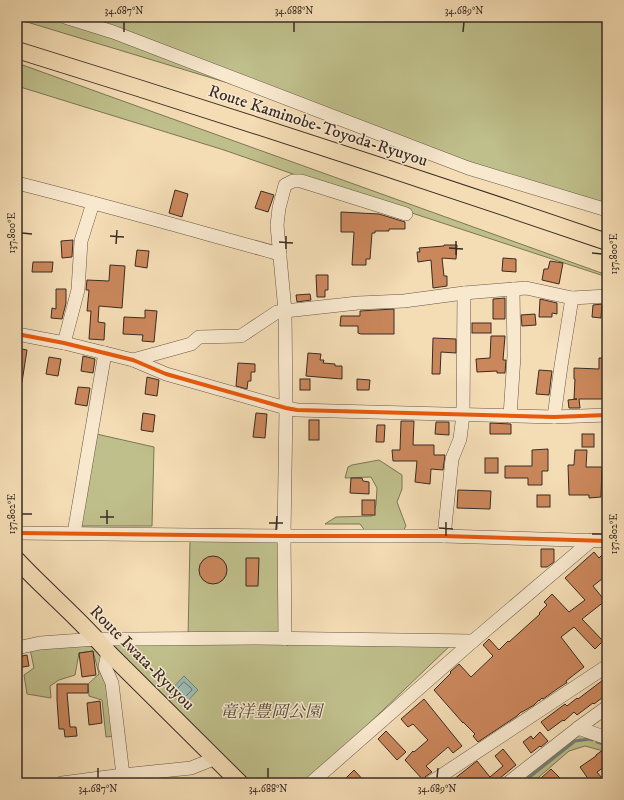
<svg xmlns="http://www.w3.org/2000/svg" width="624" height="800" font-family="'IM FELL DW Pica','Noto Serif JP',serif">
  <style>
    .green { fill: #bfbf8b; stroke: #7c7658 }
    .water { fill: #9cbab2; stroke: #74817a }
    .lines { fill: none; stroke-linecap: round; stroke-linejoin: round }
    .shore { stroke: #6a736c; stroke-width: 1 }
    .stream { stroke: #74817a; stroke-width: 3 }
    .building { fill: #cb875c; stroke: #392c25 }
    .minor-casing { stroke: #685849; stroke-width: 14 }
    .major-casing { stroke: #392c25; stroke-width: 18 }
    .minor { stroke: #f8e8ce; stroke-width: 13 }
    .major { stroke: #f4dcb4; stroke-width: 16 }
    .cycleway-casing { stroke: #f8e8ce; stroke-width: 6 }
    .cycleway { stroke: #e8590c; stroke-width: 4 }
    .ticks { fill: none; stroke: #392c25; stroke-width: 1.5 }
    .labels { text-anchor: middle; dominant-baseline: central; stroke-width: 3; stroke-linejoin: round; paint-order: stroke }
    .street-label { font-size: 17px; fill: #392c25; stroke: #f8e8ce }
    .park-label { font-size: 17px; font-style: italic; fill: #544939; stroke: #f8e8ce }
    .neatline { fill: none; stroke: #392c25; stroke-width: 1.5 }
    .ticks-label { font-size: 10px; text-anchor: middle; fill: #392c25 }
  </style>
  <rect width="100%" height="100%" fill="#f4dcb4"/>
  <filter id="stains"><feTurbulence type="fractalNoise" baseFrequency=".005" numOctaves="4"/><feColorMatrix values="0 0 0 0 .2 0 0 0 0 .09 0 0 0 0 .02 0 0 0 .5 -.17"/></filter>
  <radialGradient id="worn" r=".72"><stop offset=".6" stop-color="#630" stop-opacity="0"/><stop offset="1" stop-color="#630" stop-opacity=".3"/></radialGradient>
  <!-- green -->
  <g class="green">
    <polygon points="17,17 607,17 607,210 347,119 17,19"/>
    <polygon points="17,63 607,275 607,277 293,174 224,150 17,86"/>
    <polygon points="92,433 154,447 152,526 76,526"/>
    <polygon points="379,460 402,475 402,489 397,502 406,526 400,536 369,536 360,524 325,524 336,517 372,516 376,505 377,488 371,477 345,478 348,467 352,465"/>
    <polygon points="284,540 283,639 455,641 307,783 239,783 97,639 188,639 190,541"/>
    <polygon points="102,645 116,736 106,737 102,700 89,696 88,684 99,674 93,651 79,653 75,675 59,680 50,686 51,698 27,694 24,675 34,668 30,649"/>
    <polygon points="581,725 607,735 607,752 585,746 569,751 532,783 511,783"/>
  </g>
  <!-- water -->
  <polygon class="water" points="184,676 198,690 183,706 169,692"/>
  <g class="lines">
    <!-- shore -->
    <polygon class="shore" points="184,682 191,688 192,690 183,699 175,692"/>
    <!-- stream -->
    <g class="stream">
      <polyline points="597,742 607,745"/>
      <polyline points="522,783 575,741 590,739 592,740"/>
    </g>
  </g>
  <!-- building -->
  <g class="building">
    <polygon points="175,190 188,194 182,217 169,213"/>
    <polygon points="261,191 274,195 268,212 255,208"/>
    <polygon points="341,212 379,214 405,222 405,229 389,229 389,231 375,231 375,233 372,233 370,259 366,259 366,265 352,265 354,232 341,232"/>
    <polygon points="73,240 72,257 62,258 61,241"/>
    <polygon points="444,245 457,245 456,259 442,258 444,276 447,276 447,286 433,288 431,260 418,262 417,252 420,252 419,248 444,246"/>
    <polygon points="137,250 149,251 147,268 135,266"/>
    <polygon points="503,258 516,259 516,272 502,271"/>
    <polygon points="550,261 563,263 559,284 542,280 544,269 548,269"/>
    <polygon points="33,262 53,262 52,272 32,272"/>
    <polygon points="110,265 125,266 122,308 99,306 98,322 105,323 104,340 89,339 91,311 87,311 89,290 86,290 87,280 109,281"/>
    <polygon points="316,275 328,275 328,290 325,290 325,297 317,297"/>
    <polygon points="56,289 66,289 66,303 62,319 51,318 52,308 56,309"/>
    <polygon points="310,294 311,300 297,302 296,295"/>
    <polygon points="505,298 505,319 493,319 493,299"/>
    <polygon points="540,299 557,303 557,314 552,313 552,317 539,317"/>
    <polygon points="602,304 601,318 592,317 593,305"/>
    <polygon points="394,309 394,334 361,334 358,333 358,326 340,326 341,316 360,316 360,311"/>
    <polygon points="145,310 157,311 154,342 142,341 143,335 123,334 124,317 145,318"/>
    <polygon points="535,314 536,325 522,326 521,315"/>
    <rect x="472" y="323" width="19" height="10"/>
    <polygon points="491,336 505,336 503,360 506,360 505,373 497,373 497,371 477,372 476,359 490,358"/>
    <polygon points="433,338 456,339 456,353 441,352 440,374 432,374"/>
    <polygon points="17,348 27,350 22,382 17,381"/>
    <polygon points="308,353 321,354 320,360 324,360 323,363 335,364 335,366 342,366 342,379 306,376"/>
    <polygon points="83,356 95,359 93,373 81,371"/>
    <polygon points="49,357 61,359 58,376 46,374"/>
    <polygon points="599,358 607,358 606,399 579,399 580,408 569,408 568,400 577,399 574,399 575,379 574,379 574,368 599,369"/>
    <polygon points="238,363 255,364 255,372 251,372 251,381 248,381 247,389 236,386"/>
    <polygon points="539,370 552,371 549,395 536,394"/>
    <polygon points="147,377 159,380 157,396 145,394"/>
    <rect x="300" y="379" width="10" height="11"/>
    <polygon points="357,379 370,380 369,390 357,390"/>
    <polygon points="78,387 90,388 87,406 75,404"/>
    <polygon points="143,413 155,415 153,432 141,430"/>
    <polygon points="256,413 267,414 265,438 253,437"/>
    <rect x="309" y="420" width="10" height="20"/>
    <polygon points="401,421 414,421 413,445 434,445 434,455 445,455 443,470 431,469 430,484 415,482 417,461 393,461 392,450 400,450"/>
    <polygon points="436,422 449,422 449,435 435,434"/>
    <polygon points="490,423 511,424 511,434 490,434"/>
    <polygon points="377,425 385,425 384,442 376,442"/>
    <rect x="582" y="434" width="12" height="13"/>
    <polygon points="548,449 548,471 542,471 542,485 528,485 528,478 505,478 505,466 532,466 532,450"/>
    <polygon points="575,450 587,450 586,467 602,467 601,497 589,498 589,495 569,495 568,465 574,465"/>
    <rect x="485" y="458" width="13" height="15"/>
    <polygon points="351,478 362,478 363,481 369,482 369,494 350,493"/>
    <polygon points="458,490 491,491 490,509 457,508"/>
    <rect x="537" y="495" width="13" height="12"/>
    <rect x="362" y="500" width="13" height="15"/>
    <polygon points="541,549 554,549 554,562 547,567 541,567"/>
    <polygon points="607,550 607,575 593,586 605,601 582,619 603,641 595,649 574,627 561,637 584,667 566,681 567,683 566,683 557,689 543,699 542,698 539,701 539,700 534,705 522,712 521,712 517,716 478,742 473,736 475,734 463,722 463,723 434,690 451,673 450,672 459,664 471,677 493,656 483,645 489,639 499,650 508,641 509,642 540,614 539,613 547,605 544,602 552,594 569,612 585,600 565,578 594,552 599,558"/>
    <circle cx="213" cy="570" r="14"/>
    <polygon points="246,558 259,558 258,586 246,586"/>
    <polygon points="93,651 96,675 82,677 79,653"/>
    <polygon points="27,655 29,666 17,668 17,657"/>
    <polygon points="607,677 607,694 594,704 593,703 577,715 574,712 564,721 563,720 548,731 541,722 565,704 567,706 577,698 578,699"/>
    <polygon points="57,684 88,684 88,693 67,693 70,727 76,727 77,736 65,737 64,729 59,729 57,700"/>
    <polygon points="424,699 462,746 453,753 448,747 426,766 432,772 425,777 423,780 405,760 413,751 414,752 428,740 413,724 408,727 401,719"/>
    <polygon points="100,701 102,723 89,725 87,703"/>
    <polygon points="386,731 406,752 397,760 378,739"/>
    <polygon points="540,732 548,741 541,747 540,746 531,753 523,742 531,736 533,739"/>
    <polygon points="607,747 607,765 597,772 606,783 591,783 580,767 596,756 596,755"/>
    <polygon points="503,749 516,765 494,783 449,783 477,761 490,777 503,766 495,756"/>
    <polygon points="551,769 565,783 544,783 540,779"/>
    <polygon points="354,770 366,783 351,783 346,778"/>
  </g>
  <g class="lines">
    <defs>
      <g id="minor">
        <polyline points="65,17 113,32 468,168 607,210"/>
        <path d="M17,183c88,22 175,47 263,71"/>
        <polyline points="17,334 64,343 133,360 166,374 286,408 297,410 554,417 607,415"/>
        <polyline points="64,343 78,290 81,241 93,203"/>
        <polyline points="133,360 191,344 199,337 241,336 277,312 285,311 358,303 404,301 464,293 526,288 572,298 607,296"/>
        <polyline points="510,416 514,356 513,289"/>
        <polyline points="554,417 561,366 572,298"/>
        <polyline points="17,533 284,536 444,536 607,541"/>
        <polyline points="74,533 105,353"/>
        <polyline points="444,536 452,459 460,439 463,415 464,293"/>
        <polyline points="285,639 284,536 286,408 285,311 277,225 279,208 285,185 293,181 301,181 406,214"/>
        <polyline points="17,648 40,643 97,639 136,639 257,638 473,641"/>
        <polyline points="108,652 105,667 112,683 123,775 123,783"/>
        <polyline points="578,728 607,738"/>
        <polyline points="62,783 123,775 191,768 216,758"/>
        <polyline points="311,783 473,641 592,540"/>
        <polyline points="430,783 607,666"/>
        <polyline points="508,783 578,728 607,707"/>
      </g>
      <g id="major">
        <path d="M17,50c197,61 394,125 590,192"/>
        <path d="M17,560c30,32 63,59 91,92l132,131"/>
      </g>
    </defs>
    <!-- minor casing -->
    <use href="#minor" class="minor-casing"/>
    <!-- major casing -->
    <use href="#major" class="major-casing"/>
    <!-- minor -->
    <use href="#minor" class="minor"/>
    <!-- major -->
    <use href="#major" class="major"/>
    <defs>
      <g id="cycleway">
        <polyline points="17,334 64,343 133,360 166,374 286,408 297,410 554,417 607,415"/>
        <polyline points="17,533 284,536 444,536 607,541"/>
      </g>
    </defs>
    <!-- cycleway casing -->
    <use href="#cycleway" class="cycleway-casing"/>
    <!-- cycleway -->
    <use href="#cycleway" class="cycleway"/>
  </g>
  <!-- ticks -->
  <path class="ticks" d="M124,32v-10M294,32v-10M463,32l1,-10M22,233l10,1M110,236l14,1M279,242l14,1M116,244l1,-14M449,248l14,1M286,249v-13M592,253l10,1M456,255v-14M22,514h10M100,517h14M269,523h14M107,524v-14M439,528l14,1M276,530l1,-14M592,534h10M446,536v-14M98,778v-10M268,778v-10M437,778l1,-10"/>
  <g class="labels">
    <!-- street labels -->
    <g class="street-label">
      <text transform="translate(318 126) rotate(18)">Route Kaminobe-Toyoda-Ryuyou</text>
      <text transform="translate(142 658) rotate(45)">Route Iwata-Ryuyou</text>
    </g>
    <!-- park labels -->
    <g class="park-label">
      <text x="271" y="712">竜洋豊岡公園</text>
    </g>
  </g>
  <!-- margin -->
  <rect width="624" height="800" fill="none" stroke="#f4dcb4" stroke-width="44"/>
  <rect x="22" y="22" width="580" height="756" class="neatline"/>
  <g class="ticks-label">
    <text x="124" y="14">34.687°N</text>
    <text x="294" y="14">34.688°N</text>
    <text x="464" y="14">34.689°N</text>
    <text transform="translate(11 233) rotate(-90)" y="4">137.800°E</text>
    <text transform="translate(613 254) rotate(-90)" y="4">137.800°E</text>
    <text transform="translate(11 514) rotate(-90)" y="4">137.802°E</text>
    <text transform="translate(613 534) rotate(-90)" y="4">137.802°E</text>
    <text x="98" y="792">34.687°N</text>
    <text x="268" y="792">34.688°N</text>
    <text x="437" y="792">34.689°N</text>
  </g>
  <rect width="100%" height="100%" filter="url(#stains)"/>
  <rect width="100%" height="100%" fill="url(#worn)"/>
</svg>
